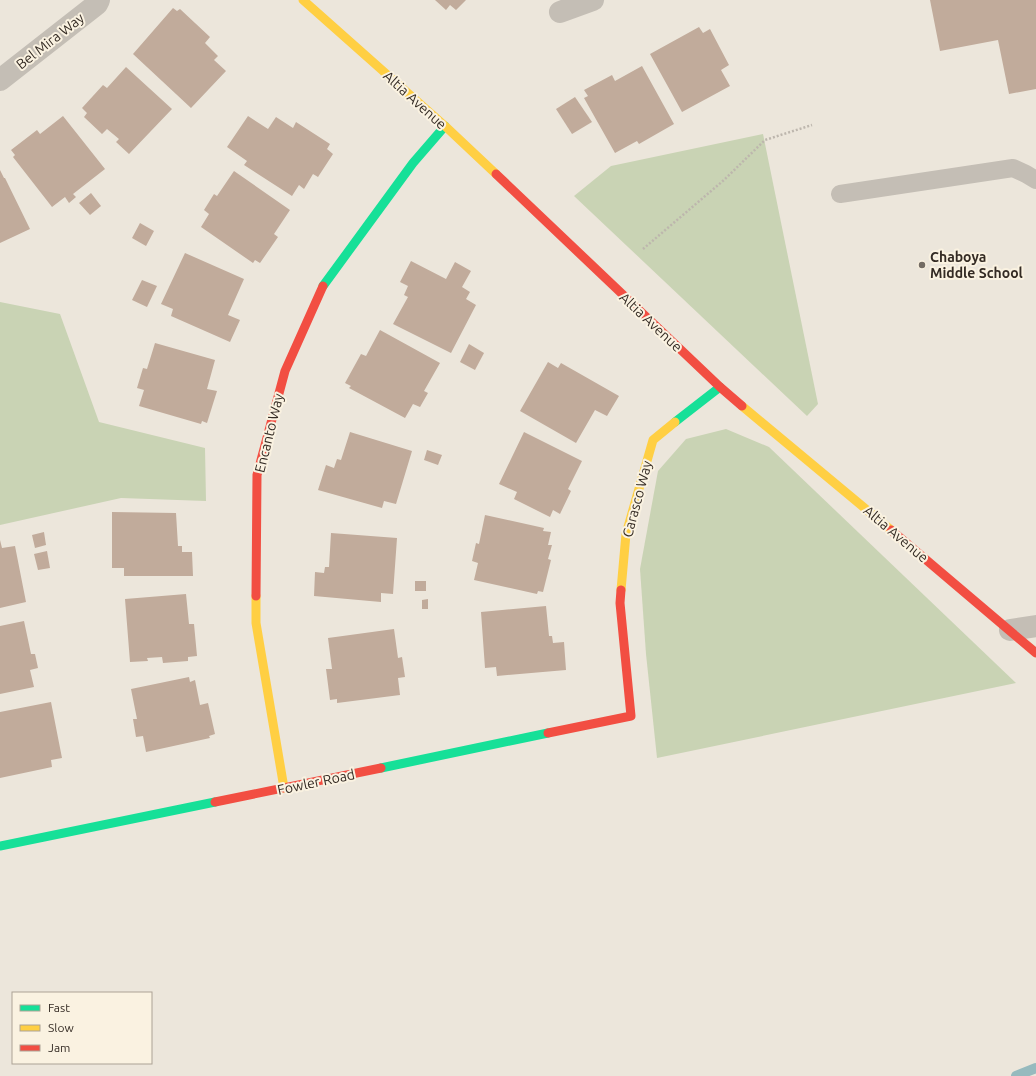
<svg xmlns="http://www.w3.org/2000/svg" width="1036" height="1076" font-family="Ubuntu,sans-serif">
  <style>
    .green { fill: #c9d3b4 }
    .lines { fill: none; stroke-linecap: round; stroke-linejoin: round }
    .stream { stroke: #96babe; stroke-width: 10 }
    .building { fill: #c1ab9b }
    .path { stroke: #bdb6ad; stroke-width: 2.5; stroke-dasharray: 2 2; stroke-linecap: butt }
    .lane { stroke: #c4beb5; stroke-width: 18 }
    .street { stroke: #c4beb5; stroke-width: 22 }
    .fast { stroke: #16e098; stroke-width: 9 }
    .slow { stroke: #ffcf43; stroke-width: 9 }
    .jam { stroke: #f24e42; stroke-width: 9 }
    .poi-dot { fill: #746c64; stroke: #faf2e1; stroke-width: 1.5 }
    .labels { text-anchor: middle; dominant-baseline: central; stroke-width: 4; stroke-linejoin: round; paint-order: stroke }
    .street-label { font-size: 14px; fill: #342b24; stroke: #faf2e1 }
    .poi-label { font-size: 14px; font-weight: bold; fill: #342b24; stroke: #faf2e1; text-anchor: start }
  </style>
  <rect width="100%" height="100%" fill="#ece6db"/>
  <!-- green -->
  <g class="green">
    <polygon points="763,134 818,404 807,416 574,196 611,166"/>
    <polygon points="0,302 60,314 99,422 205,448 206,501 121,498 0,525"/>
    <polygon points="726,429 769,447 1016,683 657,758 646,654 640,569 658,471 686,439"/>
  </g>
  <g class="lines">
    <!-- stream -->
    <polyline class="stream" points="1016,1076 1036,1068"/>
  </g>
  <!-- building -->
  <g class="building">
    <polygon points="435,0 466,0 456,10 450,5 446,10"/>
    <polygon points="930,0 1036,0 1036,89 1009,94 998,40 940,51"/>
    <polygon points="173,8 177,11 180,9 210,37 205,43 218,56 214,60 226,71 191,108 133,54"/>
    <polygon points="699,27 703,33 710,29 729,65 721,70 730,86 682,112 650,54"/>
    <polygon points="642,66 674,124 639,144 637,141 615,153 584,98 588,96 584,90 612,75 615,81"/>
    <polygon points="126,67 172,109 129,154 116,142 119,139 107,129 102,134 84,117 87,113 82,108 103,85 107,88"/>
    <polygon points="575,97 592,122 572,134 556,109"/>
    <polygon points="63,116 105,169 73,194 76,197 69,203 65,197 52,207 13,157 15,155 11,150 37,130 40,134"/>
    <polygon points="248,116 268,129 276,117 293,128 296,122 330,144 327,149 333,154 318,177 313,174 304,189 299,185 292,196 244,165 247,161 227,147"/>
    <polygon points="0,170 4,178 5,178 30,229 0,243"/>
    <polygon points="234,171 290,210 274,234 278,237 260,263 255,260 253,263 201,227 209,214 204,210 214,194 217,196"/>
    <polygon points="91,193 101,206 90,215 79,203"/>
    <polygon points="140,223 154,231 146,246 132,238"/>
    <polygon points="185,253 244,279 228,315 240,320 230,342 171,316 173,309 161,304"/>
    <polygon points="411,261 446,279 455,262 471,271 462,287 470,292 466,299 476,305 451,353 393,324 408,297 404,295 408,286 400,282"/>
    <polygon points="142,280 157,286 147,307 132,300"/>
    <polygon points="380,330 440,363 424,391 428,393 420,407 413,404 405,418 349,388 351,386 345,383 361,354 366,356"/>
    <polygon points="155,343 215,360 207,389 217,391 207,423 202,421 201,424 139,406 144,390 137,388 143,368 147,369"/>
    <polygon points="469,344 484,353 475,370 460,362"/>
    <polygon points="548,362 558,368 561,363 619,396 607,416 595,410 576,443 520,411"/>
    <polygon points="350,432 412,451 396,504 384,501 382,508 318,490 326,465 334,468 337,459 341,460"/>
    <polygon points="524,432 582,461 568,489 571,491 560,514 553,510 550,517 514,499 517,492 499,484"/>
    <polygon points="427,450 442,455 438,465 424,460"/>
    <polygon points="112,512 176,513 178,546 182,546 182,552 192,552 193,576 124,576 124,568 112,568"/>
    <polygon points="485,515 544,528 543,531 551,532 548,545 552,545 548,559 551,560 543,592 538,591 537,594 474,580 478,563 472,561 476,543 479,544"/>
    <polygon points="44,532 46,545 35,548 32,535"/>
    <polygon points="331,533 397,538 393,594 381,593 381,602 314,596 315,572 324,573 325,567 329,567"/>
    <polygon points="0,540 2,548 15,546 26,602 0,608"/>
    <polygon points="47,551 50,568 38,570 34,554"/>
    <rect x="415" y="581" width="11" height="10"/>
    <polygon points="186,594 189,624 194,624 197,656 188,657 188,661 163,663 162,657 147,658 148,661 130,662 125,599"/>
    <polygon points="428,599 428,609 422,609 422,600"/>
    <polygon points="546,606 549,636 552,636 553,643 564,642 566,670 497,676 496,667 485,668 481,612"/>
    <polygon points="24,621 31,654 35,654 38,668 30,670 34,687 0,694 0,626"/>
    <polygon points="394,629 398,658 402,657 405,677 398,678 400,695 337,703 337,699 330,700 326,669 332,669 328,638"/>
    <polygon points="189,677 190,682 195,680 200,705 208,703 215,734 209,736 210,738 146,752 143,736 136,737 133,719 137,719 131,689"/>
    <polygon points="51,702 62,758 51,760 52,767 0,778 0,712"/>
  </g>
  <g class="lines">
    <!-- path -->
    <polyline class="path" points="643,249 724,180 765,140 812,125"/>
    <!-- lane -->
    <polyline class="lane" points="840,194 1013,168 1026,174 1036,180"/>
    <!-- street -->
    <g class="street">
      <polyline points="560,12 593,0"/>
      <polyline points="0,80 97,4 99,0"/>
      <polyline points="1010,630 1036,626"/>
    </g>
    <!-- fast -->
    <g class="fast">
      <polyline points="323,286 413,163 445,126"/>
      <polyline points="675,422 720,387"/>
      <polyline points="381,768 548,733"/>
      <polyline points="0,846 215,802"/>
    </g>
    <!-- slow -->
    <g class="slow">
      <polyline points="303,0 445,126 496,174"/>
      <polyline points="742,406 891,530"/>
      <polyline points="621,590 626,534 653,440 675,422"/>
      <polyline points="256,596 256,623 284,788"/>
    </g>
    <!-- jam -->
    <g class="jam">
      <polyline points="496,174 720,387 742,406"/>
      <polyline points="891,530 1036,653"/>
      <polyline points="256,596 257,475 285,371 323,286"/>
      <polyline points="548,733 631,716 620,603 621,590"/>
      <polyline points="215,802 381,768"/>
    </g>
  </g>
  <!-- markers -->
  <circle class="poi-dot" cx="922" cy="265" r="4"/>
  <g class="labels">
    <!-- street labels -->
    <g class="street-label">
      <text transform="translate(50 41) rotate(-38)">Bel Mira Way</text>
      <text transform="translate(415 100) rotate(42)">Altia Avenue</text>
      <text transform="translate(651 322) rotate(43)">Altia Avenue</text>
      <text transform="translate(269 433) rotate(-76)">Encanto Way</text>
      <text transform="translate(637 499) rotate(-75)">Carasco Way</text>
      <text transform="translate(896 534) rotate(40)">Altia Avenue</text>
      <text transform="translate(316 782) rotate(-12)">Fowler Road</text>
    </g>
    <!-- poi labels -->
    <g class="poi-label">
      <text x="930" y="257">Chaboya<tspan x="930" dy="16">Middle School</tspan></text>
    </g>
  </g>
  <!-- legend -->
  <rect x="12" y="992" width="140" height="72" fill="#faf2e1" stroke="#aba295"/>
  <rect x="20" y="1005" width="20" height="6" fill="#16e098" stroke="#aba295"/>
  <text x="48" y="1012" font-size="12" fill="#342b24">Fast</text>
  <rect x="20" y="1025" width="20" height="6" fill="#ffcf43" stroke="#aba295"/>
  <text x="48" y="1032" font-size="12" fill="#342b24">Slow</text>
  <rect x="20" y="1045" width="20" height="6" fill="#f24e42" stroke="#aba295"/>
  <text x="48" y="1052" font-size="12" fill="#342b24">Jam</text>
</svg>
